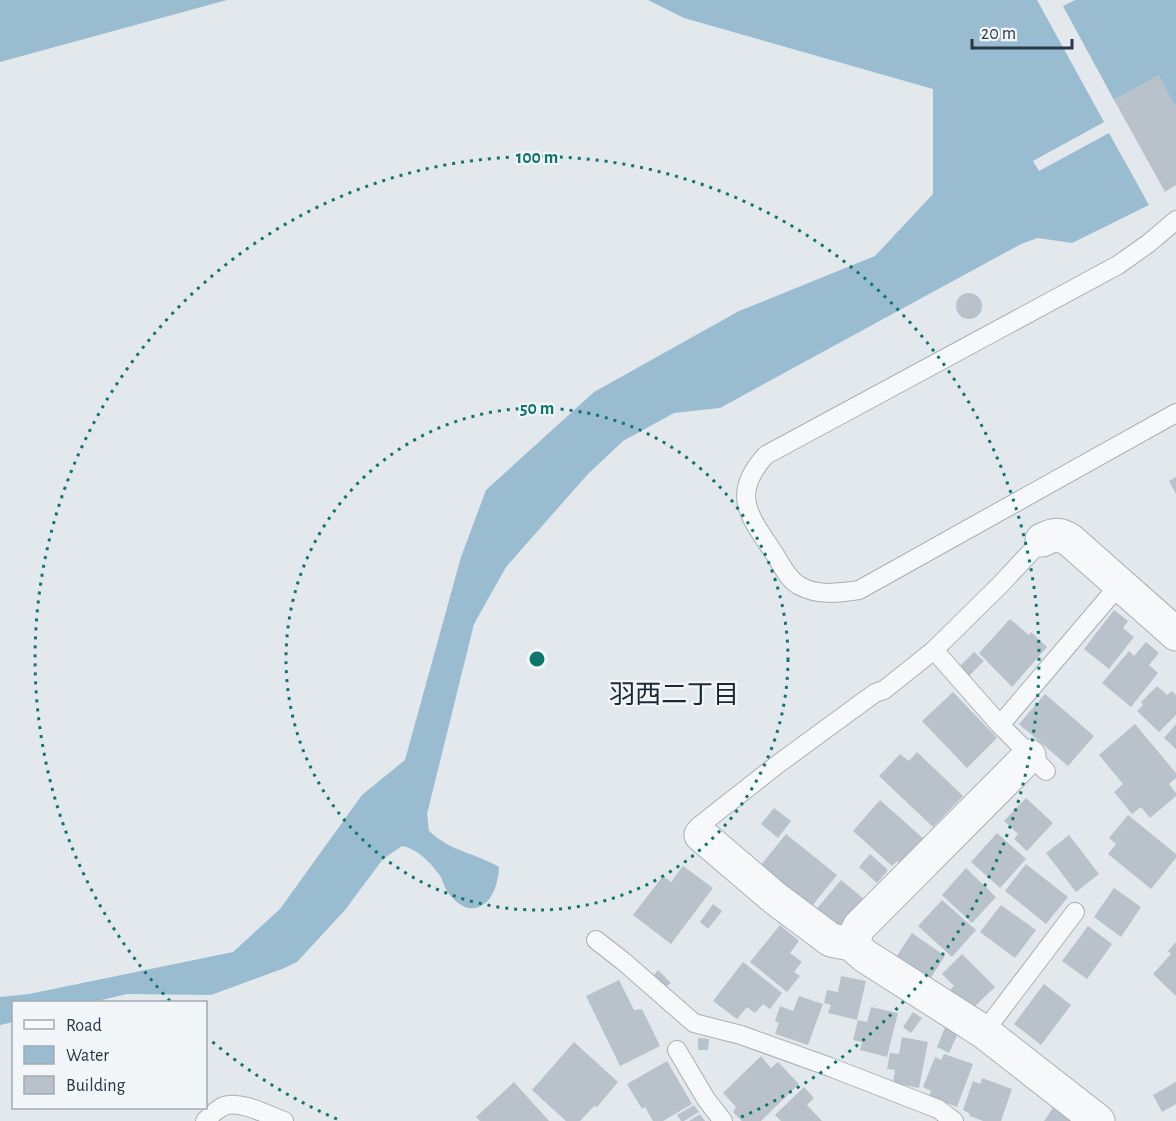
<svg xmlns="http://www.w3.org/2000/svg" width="1176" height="1121" font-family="'Alegreya Sans','Noto Sans JP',sans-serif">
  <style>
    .water { fill: #9abcd0 }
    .building { fill: #b9c2cb }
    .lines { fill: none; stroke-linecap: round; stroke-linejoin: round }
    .lane-casing { stroke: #a7b0b7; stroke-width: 20 }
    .street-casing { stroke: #a7b0b7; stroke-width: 35 }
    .lane { stroke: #f6f8fa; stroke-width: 18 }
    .street { stroke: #f6f8fa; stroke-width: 33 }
    .ring { fill: none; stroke: #0f766e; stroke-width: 3; stroke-dasharray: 3 6 }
    .labels { text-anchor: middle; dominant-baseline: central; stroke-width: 4.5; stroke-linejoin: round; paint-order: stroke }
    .neighbourhood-label { font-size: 26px; fill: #1a2838; stroke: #f3f6f9 }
    .centre { fill: #0f766e; stroke: #f3f6f9; stroke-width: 3 }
    .ring-label { font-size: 18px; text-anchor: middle; font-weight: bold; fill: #0f766e; stroke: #f3f6f9; stroke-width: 4.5; stroke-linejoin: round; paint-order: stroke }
  </style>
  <rect width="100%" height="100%" fill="#e3e8ec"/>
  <!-- water -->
  <g class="water">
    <polygon points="0,0 227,0 0,62"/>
    <path d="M648,0h389l67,122 -71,39 6,10 70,-38 40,72 -77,38 -34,-5 -17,6 -301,164 -46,5 -51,28 -36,34 -81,92 -32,57 -47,190 2,17c23,21 44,21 70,36 0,11 -5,31 -15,37 -14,11 -30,-1 -38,-15 -3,-5 -4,-12 -8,-16 -9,-12 -22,-25 -36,-27l-19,13 -38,51 -48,52 -15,7 -71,26 -84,-1 -34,8h-79l-1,20 -13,3v-28l29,-3 204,-42 47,-43 82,-114 43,-35 56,-203 25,-67 108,-98 145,-81 136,-55 58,-62v-105l-249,-71z"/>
    <polygon points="1075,0 1176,0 1176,108 1158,76 1114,100 1063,6"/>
  </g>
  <!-- building -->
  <g class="building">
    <polygon points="1159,75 1176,108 1176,185 1165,192 1114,100"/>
    <circle cx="969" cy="306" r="13"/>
    <polygon points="1176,477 1176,494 1169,481"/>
    <polygon points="1114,610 1128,621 1123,628 1134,637 1109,669 1084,649"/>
    <polygon points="1010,619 1029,635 1031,632 1047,647 1012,687 979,653"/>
    <polygon points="1146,642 1159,653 1149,665 1158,673 1131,707 1102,683 1129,651 1134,656"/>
    <polygon points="974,652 984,661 969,676 960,666"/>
    <polygon points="1157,686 1167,695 1172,691 1176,695 1176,715 1159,732 1137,711 1143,705 1141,702"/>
    <polygon points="953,692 997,738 967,768 922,721"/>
    <polygon points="1045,694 1094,736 1068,766 1019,724"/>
    <polygon points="1135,724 1176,773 1176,778 1169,784 1176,793 1176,796 1150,818 1141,807 1132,814 1114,792 1123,784 1099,755"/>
    <polygon points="1176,724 1176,749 1164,738"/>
    <polygon points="917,752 963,796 933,827 879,776 900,754 909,761"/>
    <polygon points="1026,798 1053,823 1027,851 1014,839 1018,834 1004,821"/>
    <polygon points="880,800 925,840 902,865 897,861 892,866 853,831"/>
    <polygon points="774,808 791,821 778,838 761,824"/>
    <polygon points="1128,815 1176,854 1176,858 1151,889 1108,854 1116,844 1109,838"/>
    <polygon points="997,833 1026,859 1000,888 971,862"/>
    <polygon points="786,834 837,875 812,906 761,865"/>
    <polygon points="1069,835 1099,874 1076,892 1046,853"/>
    <polygon points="870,854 888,870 877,883 859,867"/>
    <polygon points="1026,864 1068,897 1046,924 1005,891"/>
    <polygon points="683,866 713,888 671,944 633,915 663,876 671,882"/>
    <polygon points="966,868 996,897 972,923 942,895"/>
    <polygon points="841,880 864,899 838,931 814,912"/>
    <polygon points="1114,888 1141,907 1121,937 1094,917"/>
    <polygon points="942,900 976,930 952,957 918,926"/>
    <polygon points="713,904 722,911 708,929 700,922"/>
    <polygon points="1001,905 1036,930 1015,958 980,932"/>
    <polygon points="780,925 799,941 790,953 802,962 794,972 800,976 787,992 750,962"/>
    <polygon points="1088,926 1112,944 1087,979 1062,961"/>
    <polygon points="912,933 945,956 928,982 894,960"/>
    <polygon points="1176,942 1176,996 1153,974 1171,954 1168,951"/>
    <polygon points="962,954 995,987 970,1011 950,990 954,986 942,974"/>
    <polygon points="743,962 782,993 770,1009 763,1004 755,1013 747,1007 737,1019 713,1001"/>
    <polygon points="658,970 671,983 666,987 654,975"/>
    <polygon points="841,976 866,981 857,1020 828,1013 831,1005 824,1003 827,990 838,992"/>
    <polygon points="619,980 634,1010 642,1009 660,1046 620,1066 586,996"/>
    <polygon points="1044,984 1071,1005 1041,1045 1014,1024"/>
    <polygon points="799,996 823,1004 808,1045 775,1034 779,1023 775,1021 780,1006 793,1011"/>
    <polygon points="871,1007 898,1013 887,1057 860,1050 862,1042 853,1040 858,1020 867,1022"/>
    <polygon points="913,1012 922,1018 911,1033 903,1027"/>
    <polygon points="946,1025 959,1031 949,1053 937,1047"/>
    <polygon points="902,1037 928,1042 919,1088 893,1083 895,1070 887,1069 890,1053 899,1054"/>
    <polygon points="698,1038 709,1039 708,1050 698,1050"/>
    <polygon points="574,1042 618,1082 597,1107 594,1106 580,1121 566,1121 532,1090"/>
    <polygon points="944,1054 973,1064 957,1107 929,1096 931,1091 923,1087 935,1057 941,1060"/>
    <polygon points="761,1056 771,1068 778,1062 799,1084 761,1121 742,1121 733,1112 736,1107 723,1093"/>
    <polygon points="667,1061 692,1104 663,1121 653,1121 645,1107 642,1109 627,1084"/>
    <polygon points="982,1078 1012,1089 1001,1121 983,1121 970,1116 969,1113 963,1110 973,1081 980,1084"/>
    <polygon points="514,1082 549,1121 480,1121 476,1117"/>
    <polygon points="1176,1082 1176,1104 1162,1112 1153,1095"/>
    <polygon points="804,1087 814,1098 807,1105 822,1121 781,1121 775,1115"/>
    <polygon points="1057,1102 1084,1121 1044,1121"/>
    <polygon points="694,1105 699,1112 684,1121 681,1121 677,1115"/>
    <polygon points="700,1114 705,1121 689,1121"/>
  </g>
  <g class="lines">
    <defs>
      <g id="lane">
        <path d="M1176,220l-27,23 -31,22 -352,190c-36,39 -17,61 8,98 7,11 14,27 26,33 18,10 39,7 59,4l317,-177"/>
        <polyline points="934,650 1000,725 1046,771"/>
        <polyline points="1000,725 1120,584"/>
        <polyline points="701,835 699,826 778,764 875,693 884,690 934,650 1000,585 1042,540"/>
        <polyline points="596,940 623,961 694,1023 741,1035 830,1067 938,1109 954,1121"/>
        <polyline points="984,1032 1075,912"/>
        <polyline points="677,1050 706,1099 723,1121"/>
        <path d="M205,1121c5,-5 12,-12 19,-15 16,-6 44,9 60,15"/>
      </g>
      <g id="street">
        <path d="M1042,540c12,-6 18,-7 29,1l105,93"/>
        <polyline points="701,835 776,899 831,940 851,944 865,956 984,1032 1098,1121"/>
        <polyline points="851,944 859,927 1029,756"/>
      </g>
    </defs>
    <!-- lane casing -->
    <use href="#lane" class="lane-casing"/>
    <!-- street casing -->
    <use href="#street" class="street-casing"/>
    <!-- lane -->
    <use href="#lane" class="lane"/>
    <!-- street -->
    <use href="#street" class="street"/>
  </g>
  <!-- distance rings -->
  <g class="ring">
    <circle cx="537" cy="659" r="251"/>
    <path d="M337 1119A502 502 0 0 1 208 1038M170 1001A502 502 0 1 1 737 1119"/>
  </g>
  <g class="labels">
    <!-- neighbourhood labels -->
    <g class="neighbourhood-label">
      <text x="674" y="695">羽西二丁目</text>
    </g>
  </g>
  <circle cx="537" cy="659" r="9" class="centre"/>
  <g class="ring-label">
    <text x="537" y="163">100 m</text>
    <text x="537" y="414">50 m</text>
  </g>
  <!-- legend -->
  <rect x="12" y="1001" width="195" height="108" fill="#f3f6f9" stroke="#a2aab2" stroke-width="1.5"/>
  <rect x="24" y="1020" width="30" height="9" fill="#f6f8fa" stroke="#a2aab2" stroke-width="1.5"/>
  <text x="66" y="1031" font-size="18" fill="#283847">Road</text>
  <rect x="24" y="1046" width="30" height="18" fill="#9abcd0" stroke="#a2aab2" stroke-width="1.5"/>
  <text x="66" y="1061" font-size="18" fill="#283847">Water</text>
  <rect x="24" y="1076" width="30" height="18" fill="#b9c2cb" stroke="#a2aab2" stroke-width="1.5"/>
  <text x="66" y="1091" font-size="18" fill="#283847">Building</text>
  <!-- scale -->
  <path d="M972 39v9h100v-9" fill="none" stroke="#283847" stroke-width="3"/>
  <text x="981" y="39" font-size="18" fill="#283847" stroke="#f3f6f9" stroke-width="4.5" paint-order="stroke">20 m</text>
</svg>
